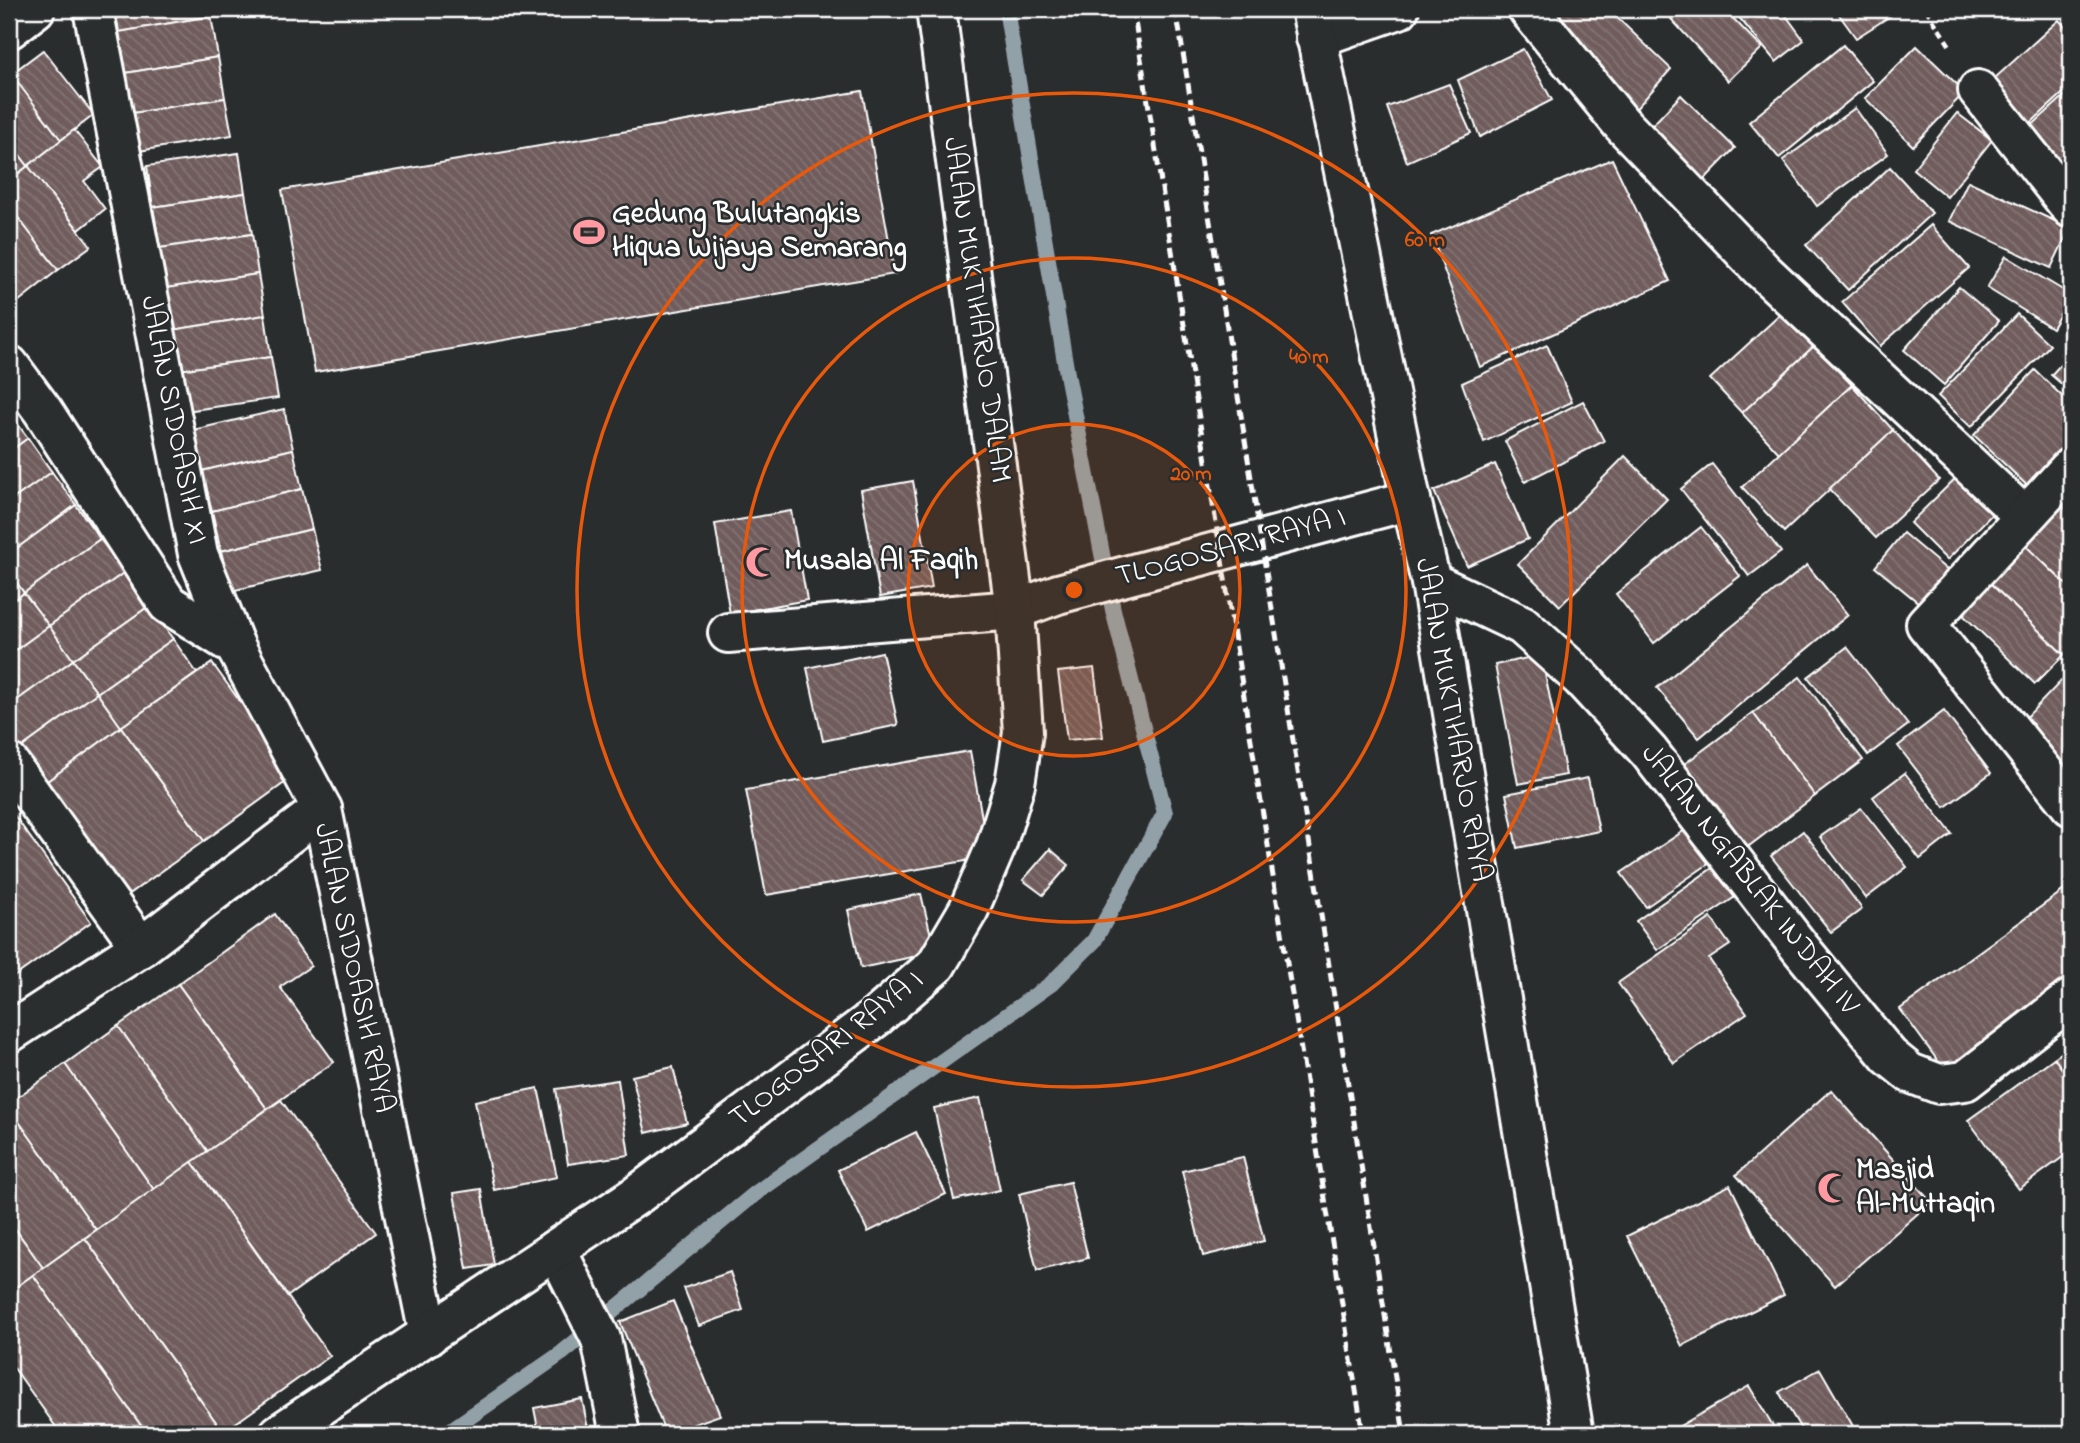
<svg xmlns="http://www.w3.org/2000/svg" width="2080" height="1443" font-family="'Indie Flower',sans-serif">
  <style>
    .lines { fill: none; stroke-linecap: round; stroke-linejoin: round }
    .stream { stroke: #92a1a8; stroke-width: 16 }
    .building { fill: url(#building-back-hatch); stroke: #fff; stroke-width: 2 }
    .minor-casing { stroke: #fff; stroke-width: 44 }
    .tertiary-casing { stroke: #fff; stroke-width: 44 }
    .path { stroke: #fff; stroke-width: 4.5; stroke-dasharray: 7 5; stroke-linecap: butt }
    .minor { stroke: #2a2d2e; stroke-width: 38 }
    .tertiary { stroke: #2a2d2e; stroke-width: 38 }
    .rail { stroke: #fff; stroke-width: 5; stroke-dasharray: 10 5; stroke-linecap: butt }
    .ring { fill: none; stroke: #e8590c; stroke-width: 3.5 }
    .labels { text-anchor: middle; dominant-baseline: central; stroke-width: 5; stroke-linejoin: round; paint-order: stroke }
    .poi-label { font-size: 30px; font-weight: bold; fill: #fff; stroke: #2a2d2e; text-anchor: start }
    .street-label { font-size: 30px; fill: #fff; stroke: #2a2d2e }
    .centre { fill: #e8590c; stroke: #2a2d2e; stroke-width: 3.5 }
    .ring-label { font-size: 21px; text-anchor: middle; font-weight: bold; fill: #e8590c; stroke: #2a2d2e; stroke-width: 5; stroke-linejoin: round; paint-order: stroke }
  </style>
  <defs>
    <pattern id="building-back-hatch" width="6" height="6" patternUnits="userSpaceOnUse" patternTransform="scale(1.75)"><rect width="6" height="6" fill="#6f5c5c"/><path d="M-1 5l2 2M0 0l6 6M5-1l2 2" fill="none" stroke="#857474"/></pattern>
  </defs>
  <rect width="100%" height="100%" fill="#2a2d2e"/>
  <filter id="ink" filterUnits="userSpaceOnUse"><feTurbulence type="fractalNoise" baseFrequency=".0143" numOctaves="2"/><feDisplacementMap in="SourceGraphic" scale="14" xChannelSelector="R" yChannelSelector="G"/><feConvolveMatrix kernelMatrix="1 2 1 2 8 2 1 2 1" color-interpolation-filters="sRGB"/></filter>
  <g filter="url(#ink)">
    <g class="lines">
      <!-- stream -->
      <polyline class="stream" points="445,1434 562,1353 756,1193 1051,984 1094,941 1165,813 1113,610 1067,374 1006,9"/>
    </g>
    <!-- building -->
    <g class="building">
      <polygon points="115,9 209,9 211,16 119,32"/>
      <polygon points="1566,9 1608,9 1671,69 1634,111 1551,24"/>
      <polygon points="1684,9 1724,9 1762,48 1728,81 1671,19"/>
      <polygon points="1732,9 1781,9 1804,40 1776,62"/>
      <polygon points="1835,9 1901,9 1856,38"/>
      <polygon points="211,16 218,57 126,73 119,32"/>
      <polygon points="2059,20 2071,33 2071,86 2023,130 1985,87"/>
      <polygon points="1843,45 1873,81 1779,158 1749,122"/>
      <polygon points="1917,46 1965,92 1913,146 1865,98"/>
      <polygon points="1523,49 1552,100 1480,137 1458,80"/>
      <polygon points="43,50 94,115 61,140 11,74"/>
      <polygon points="218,57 225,98 133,113 126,73"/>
      <polygon points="9,71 61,140 28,166 9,141"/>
      <polygon points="1449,84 1471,133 1407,162 1387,107"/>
      <polygon points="2071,90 2071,159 2064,165 2029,128"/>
      <polygon points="862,91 895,274 315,372 282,190"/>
      <polygon points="1681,95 1735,148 1697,187 1644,134"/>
      <polygon points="225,98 232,135 139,151 133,113"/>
      <polygon points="1855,108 1888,154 1817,206 1783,160"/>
      <polygon points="1957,113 1992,140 1947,197 1913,169"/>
      <polygon points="74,130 103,167 84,181 105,209 79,230 28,166"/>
      <polygon points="9,141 28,166 9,181"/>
      <polygon points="239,153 245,193 153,207 147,166"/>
      <polygon points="1612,159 1670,281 1480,367 1431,235"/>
      <polygon points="28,166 91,246 58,270 9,206 9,181"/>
      <polygon points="1890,167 1932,213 1848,290 1806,245"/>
      <polygon points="1968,181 2070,228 2051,268 1949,221"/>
      <polygon points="245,193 252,234 160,248 153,207"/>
      <polygon points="9,206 58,270 9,309"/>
      <polygon points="1931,225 1969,268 1880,346 1842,302"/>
      <polygon points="252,234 258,274 166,288 160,248"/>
      <polygon points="2006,256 2071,295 2052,328 1987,288"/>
      <polygon points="258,274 265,315 172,330 166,288"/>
      <polygon points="1959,287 1999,321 1944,385 1904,350"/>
      <polygon points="1783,312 1814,346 1742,413 1710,379"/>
      <polygon points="2017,314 2050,345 1971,427 1938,396"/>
      <polygon points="265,315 271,357 179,370 172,330"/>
      <polygon points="2071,342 2071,363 2061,354"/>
      <polygon points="1547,345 1572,402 1484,442 1462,383"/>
      <polygon points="1814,346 1852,385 1779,453 1742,413"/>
      <polygon points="271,357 278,398 185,411 179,370"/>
      <polygon points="2063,362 2071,369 2071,392 2051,375"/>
      <polygon points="2035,370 2071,405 2071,458 2037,495 1974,435"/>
      <polygon points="1852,385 1893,430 1784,532 1742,487"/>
      <polygon points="1583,401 1604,441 1525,482 1505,441"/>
      <polygon points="284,409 293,449 202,471 193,430"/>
      <polygon points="9,412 28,438 9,452"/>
      <polygon points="1893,430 1939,480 1876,538 1829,489"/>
      <polygon points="28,438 52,472 9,502 9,452"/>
      <polygon points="293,449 302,489 212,511 202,471"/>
      <polygon points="1625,456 1667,499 1560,606 1518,564"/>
      <polygon points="1495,464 1528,539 1467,566 1434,491"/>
      <polygon points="1712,464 1781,552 1749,576 1681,489"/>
      <polygon points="1963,471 1999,507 1947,560 1910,523"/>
      <polygon points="52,472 76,505 9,554 9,502"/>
      <polygon points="913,481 932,588 880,597 861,490"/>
      <polygon points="302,489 312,529 221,551 212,511"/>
      <polygon points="76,505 100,539 24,593 9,572 9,554"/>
      <polygon points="2063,506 2071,515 2071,589 2025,545"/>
      <polygon points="791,511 807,600 730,614 715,524"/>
      <polygon points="1701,527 1740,576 1654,643 1616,594"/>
      <polygon points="312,529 322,570 231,591 221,551"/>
      <polygon points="1903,533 1953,575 1925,608 1875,567"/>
      <polygon points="100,539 125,572 49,626 24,593"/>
      <polygon points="2025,545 2071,589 2071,647 2064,655 1990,583"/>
      <polygon points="1807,565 1848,615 1699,738 1657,688"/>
      <polygon points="9,572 24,593 9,604"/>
      <polygon points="125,572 149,606 73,660 49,626"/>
      <polygon points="1990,583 2064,655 2035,684 1961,613"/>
      <polygon points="24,593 49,626 9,655 9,604"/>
      <polygon points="149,606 173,639 97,693 73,660"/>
      <polygon points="49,626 73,660 9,706 9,655"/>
      <polygon points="173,639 197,673 121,727 97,693"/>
      <polygon points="1847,647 1908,725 1868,755 1808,677"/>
      <polygon points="882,652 898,725 823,741 807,668"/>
      <polygon points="1541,655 1566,775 1518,784 1495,665"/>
      <polygon points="73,660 97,693 21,748 9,730 9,706"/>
      <polygon points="212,663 294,776 204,841 121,727"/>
      <polygon points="1094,668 1103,737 1067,740 1058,672"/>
      <polygon points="2071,670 2071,686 2064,678"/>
      <polygon points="1800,677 1863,760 1815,796 1753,713"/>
      <polygon points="2064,678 2071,686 2071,770 2022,722"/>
      <polygon points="97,693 121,727 46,782 21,748"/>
      <polygon points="1944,711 1991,773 1945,807 1898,746"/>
      <polygon points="1753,713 1815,796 1745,849 1683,765"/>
      <polygon points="121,727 204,841 128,895 46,782"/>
      <polygon points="970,751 989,857 766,895 746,790"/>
      <polygon points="1905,773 1952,834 1920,859 1873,797"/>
      <polygon points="1588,778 1599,831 1517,848 1506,794"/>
      <polygon points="9,808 91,922 15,976 9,967"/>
      <polygon points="1861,808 1907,867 1866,898 1820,837"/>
      <polygon points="1691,826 1714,860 1646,907 1621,873"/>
      <polygon points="1803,831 1862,909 1831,932 1771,856"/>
      <polygon points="1050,849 1069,865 1043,895 1023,880"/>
      <polygon points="1714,867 1735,897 1657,950 1636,921"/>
      <polygon points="2071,885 2071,980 1946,1072 1900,1009"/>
      <polygon points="921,894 935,952 861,968 848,910"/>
      <polygon points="275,914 311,966 280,987 334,1062 267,1109 178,984"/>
      <polygon points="1711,918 1730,945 1709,959 1747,1013 1674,1063 1618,983"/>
      <polygon points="178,984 267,1109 208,1152 118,1026"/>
      <polygon points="118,1026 208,1152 154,1190 65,1064"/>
      <polygon points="2071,1046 2071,1081 2054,1058"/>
      <polygon points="2054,1058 2071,1081 2071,1151 2019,1189 1968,1120"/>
      <polygon points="65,1064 154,1190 96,1230 9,1108 9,1103"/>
      <polygon points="673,1067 687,1123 646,1133 632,1076"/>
      <polygon points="618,1080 629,1155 568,1164 556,1089"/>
      <polygon points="538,1088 557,1177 494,1190 475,1101"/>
      <polygon points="1831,1090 1931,1202 1835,1286 1736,1175"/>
      <polygon points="980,1098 1000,1190 954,1200 934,1108"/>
      <polygon points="281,1100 376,1233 288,1296 192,1162"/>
      <polygon points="9,1108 96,1230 43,1268 9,1220"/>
      <polygon points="916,1132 946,1194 868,1232 838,1170"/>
      <polygon points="1243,1157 1264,1241 1203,1256 1182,1171"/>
      <polygon points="192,1162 330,1356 223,1432 85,1238"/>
      <polygon points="1070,1182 1088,1258 1037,1271 1019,1194"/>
      <polygon points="1730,1185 1784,1295 1682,1346 1627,1236"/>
      <polygon points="481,1189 494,1265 467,1269 454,1193"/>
      <polygon points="9,1220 43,1268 9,1292"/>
      <polygon points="85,1238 223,1432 220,1434 147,1434 33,1275"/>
      <polygon points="730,1272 743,1310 699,1326 684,1288"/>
      <polygon points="33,1275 147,1434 61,1434 9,1361 9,1292"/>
      <polygon points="673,1301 720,1415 666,1434 620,1322"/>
      <polygon points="1820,1369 1853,1426 1838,1434 1804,1434 1779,1392"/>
      <polygon points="1749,1386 1778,1434 1673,1434 1671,1431"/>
      <polygon points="582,1399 589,1434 539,1434 534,1408"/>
    </g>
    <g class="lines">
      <defs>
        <g id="minor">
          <polyline points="93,9 198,554 235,646 322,809 429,1335"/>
          <polyline points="1528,9 1621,123 1762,270 2024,516"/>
          <polyline points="9,29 35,9"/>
          <polyline points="1316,38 1399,9"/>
          <polyline points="1978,90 2071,208"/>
          <polyline points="9,365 43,411 168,604 235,646"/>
          <polyline points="2071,467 1926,624 2071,806"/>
          <polyline points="1431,582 1522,625 1581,678 1649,752 1801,949 1889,1056 1910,1073 1939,1084 1965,1081 2071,999"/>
          <polyline points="728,633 1015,610 1058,594 1411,500"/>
          <polyline points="9,763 141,947"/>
          <polyline points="9,1033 141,947 322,809"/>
          <polyline points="556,1249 601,1339 620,1434"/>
        </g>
        <g id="tertiary">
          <polyline points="1311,9 1411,500 1431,582 1574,1434"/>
          <polyline points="279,1434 637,1195 876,1017 936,965 969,909 996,846 1015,784 1023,732 1015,610 936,9"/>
        </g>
      </defs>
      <!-- minor casing -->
      <use href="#minor" class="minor-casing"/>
      <!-- tertiary casing -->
      <use href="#tertiary" class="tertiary-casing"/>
      <!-- path -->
      <polyline class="path" points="1926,9 1952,49"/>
      <!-- minor -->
      <use href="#minor" class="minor"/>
      <!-- tertiary -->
      <use href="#tertiary" class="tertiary"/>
      <!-- rail -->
      <g class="rail">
        <polyline points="1133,9 1363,1434"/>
        <polyline points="1176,9 1404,1434"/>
      </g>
    </g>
  </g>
  <!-- distance rings -->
  <circle cx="1074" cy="590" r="166" fill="#e8590c" fill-opacity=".12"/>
  <g class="ring">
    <circle cx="1074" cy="590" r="166"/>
    <circle cx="1074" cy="590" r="332"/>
    <circle cx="1074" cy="590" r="497"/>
  </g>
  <!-- icons -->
  <defs>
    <symbol id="stadium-bare" viewBox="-9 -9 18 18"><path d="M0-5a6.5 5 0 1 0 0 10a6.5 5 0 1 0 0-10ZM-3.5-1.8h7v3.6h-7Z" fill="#ff9aa2" stroke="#2a2d2e" stroke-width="2.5" paint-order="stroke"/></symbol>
    <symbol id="mosque-bare" viewBox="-9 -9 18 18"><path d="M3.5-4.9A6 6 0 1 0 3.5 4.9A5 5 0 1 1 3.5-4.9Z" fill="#ff9aa2" stroke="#2a2d2e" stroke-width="2.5" paint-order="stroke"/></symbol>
  </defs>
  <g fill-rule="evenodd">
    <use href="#stadium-bare" x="567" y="210" width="44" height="44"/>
    <use href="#mosque-bare" x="739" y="540" width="44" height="44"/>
    <use href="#mosque-bare" x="1811" y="1166" width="44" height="44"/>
  </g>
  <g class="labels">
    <!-- poi labels -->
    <g class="poi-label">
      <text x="612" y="215">Gedung Bulutangkis<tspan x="612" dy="34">Hiqua Wijaya Semarang</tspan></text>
      <text x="784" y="562">Musala Al Faqih</text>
      <text x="1856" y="1171">Masjid<tspan x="1856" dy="34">Al-Muttaqin</tspan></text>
    </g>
    <!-- street labels -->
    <g class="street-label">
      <text transform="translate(976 310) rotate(82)">JALAN MUKTIHARJO DALAM</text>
      <text transform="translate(173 420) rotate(79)">JALAN SIDOASIH XI</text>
      <text transform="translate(1231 548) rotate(-15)">TLOGOSARI RAYA I</text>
      <text transform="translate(1452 720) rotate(80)">JALAN MUKTIHARJO RAYA</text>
      <text transform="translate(1749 880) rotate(52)">JALAN NGABLAK INDAH IV</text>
      <text transform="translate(353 968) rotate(78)">JALAN SIDOASIH RAYA</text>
      <text transform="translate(827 1050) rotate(-38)">TLOGOSARI RAYA I</text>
    </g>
  </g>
  <circle cx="1074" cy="590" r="10" class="centre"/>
  <g class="ring-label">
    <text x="1425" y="246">60 m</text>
    <text x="1309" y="363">40 m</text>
    <text x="1191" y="480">20 m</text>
  </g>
  <!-- margin -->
  <rect width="2080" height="1443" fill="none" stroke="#2a2d2e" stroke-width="35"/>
  <rect x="18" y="18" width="2045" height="1408" fill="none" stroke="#fff" stroke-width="2.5" filter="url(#ink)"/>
</svg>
